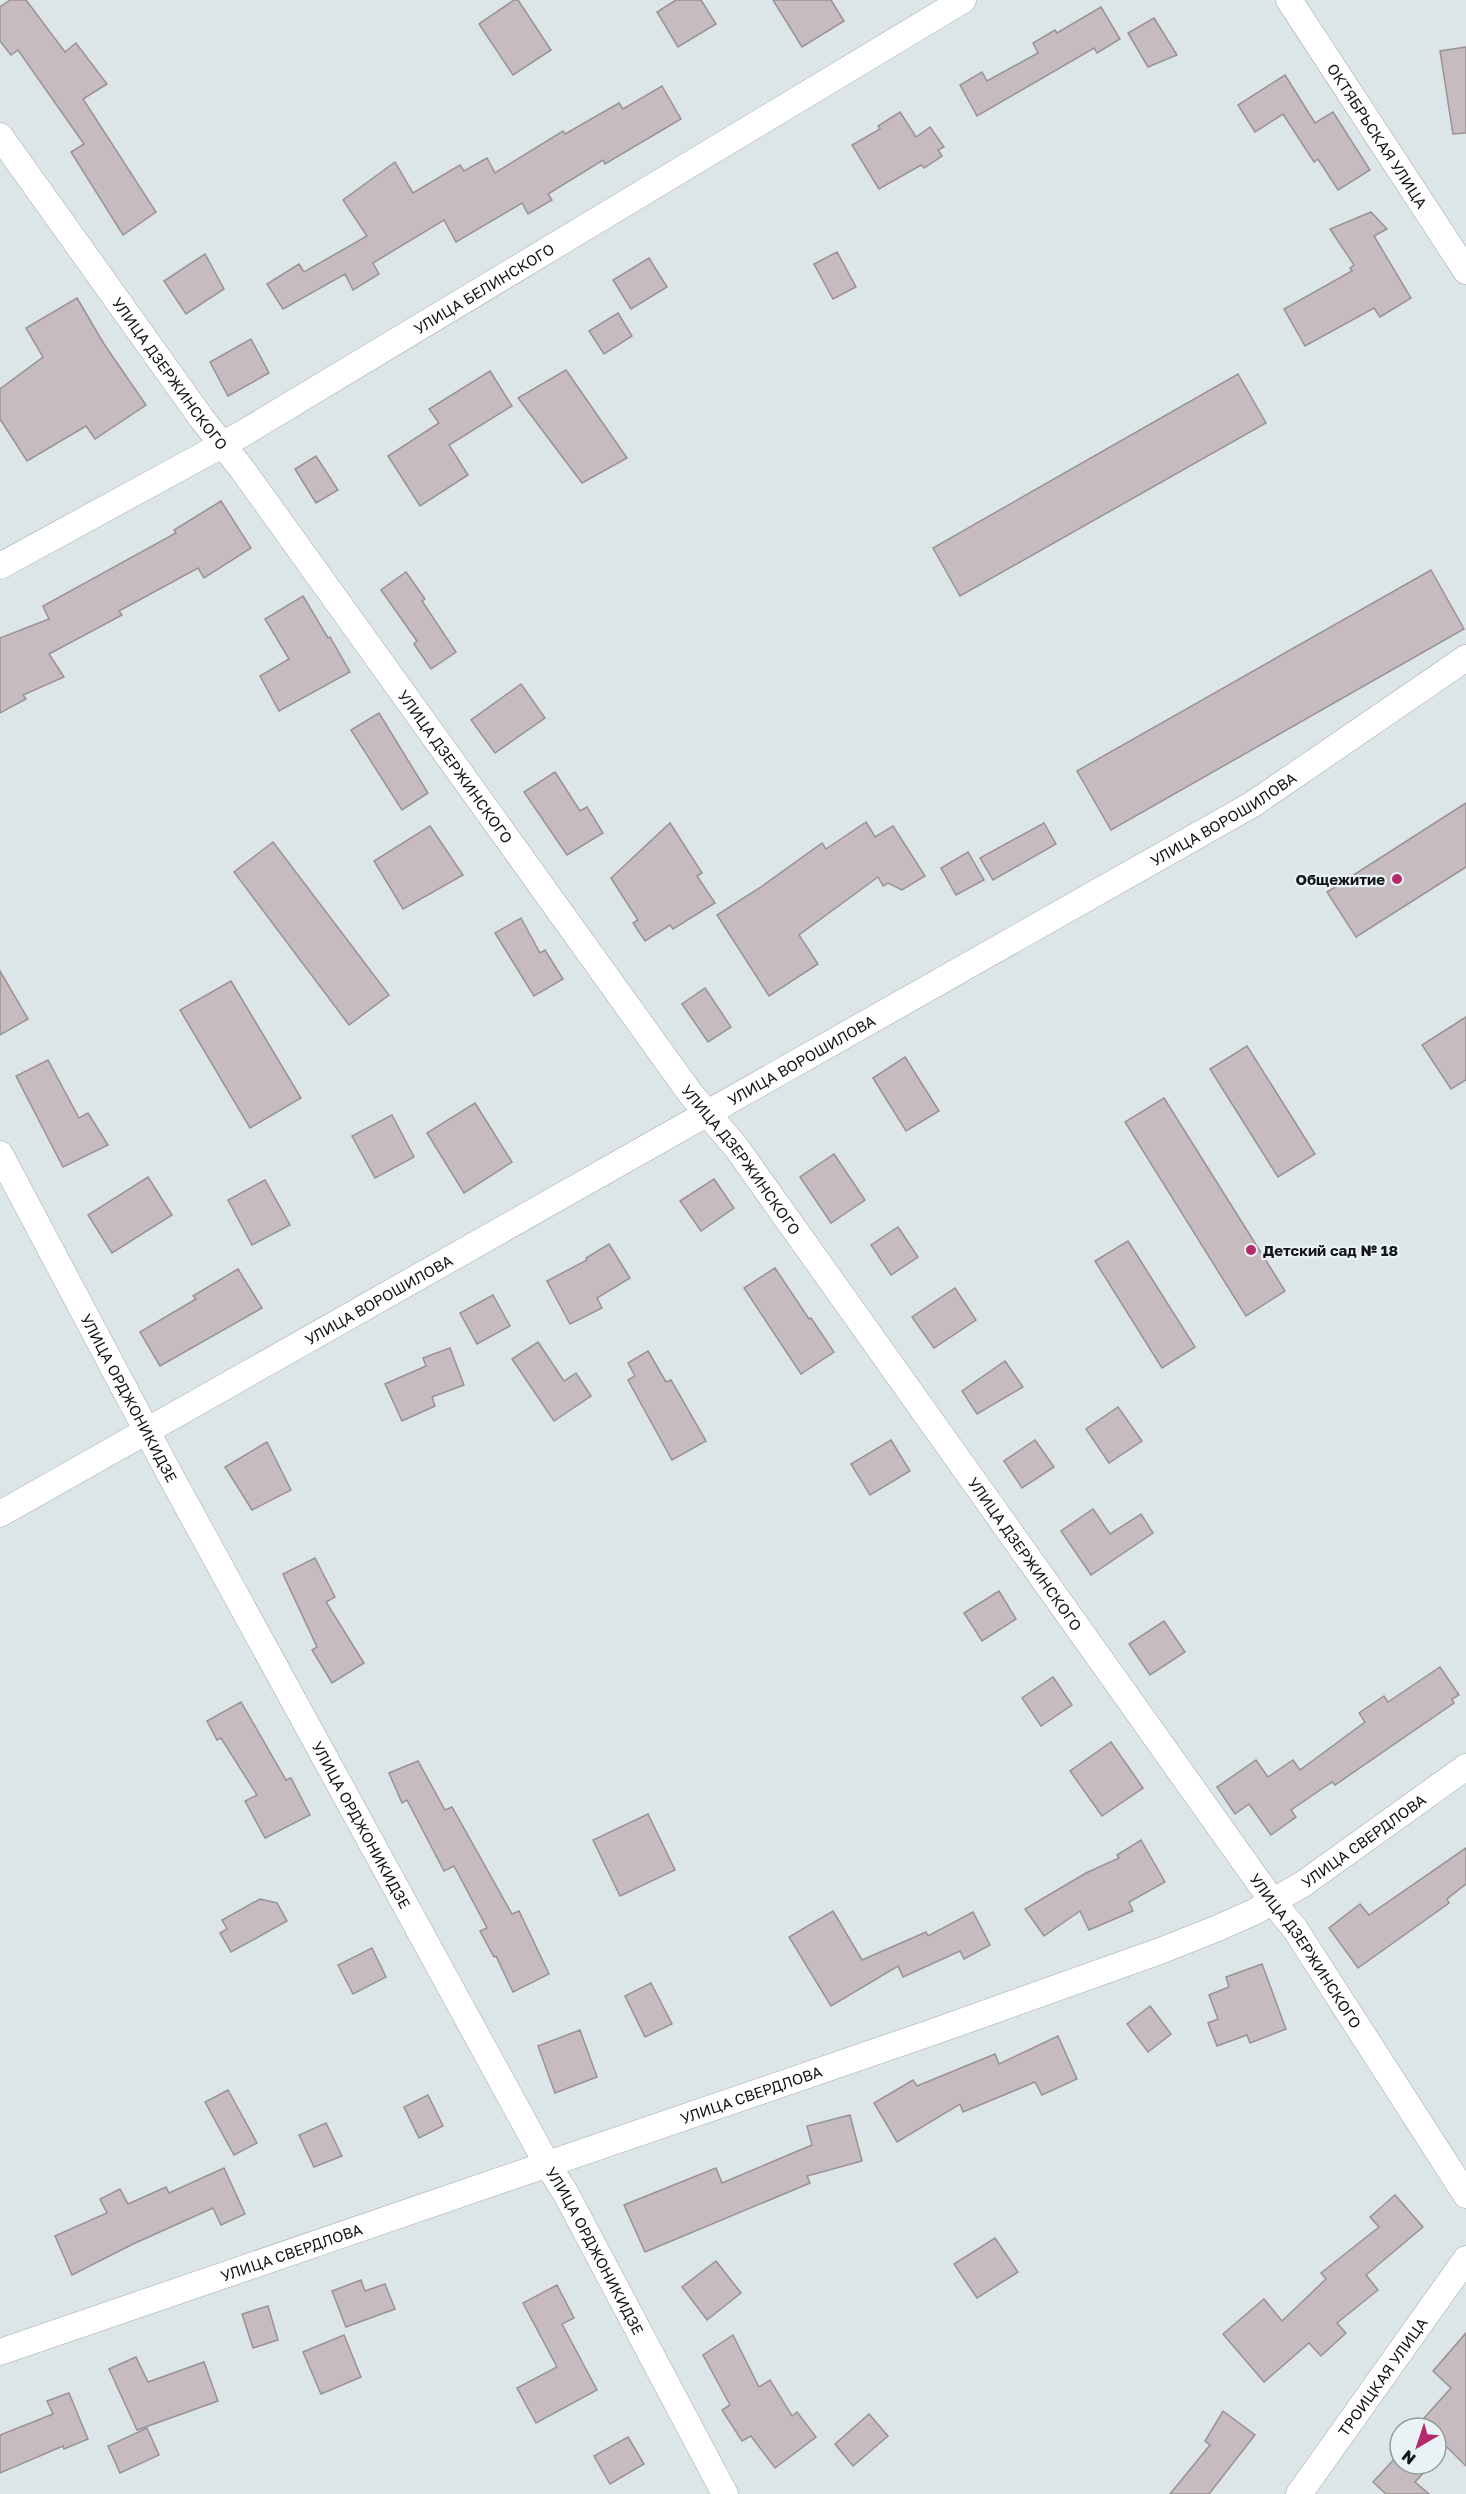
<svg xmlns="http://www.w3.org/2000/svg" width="1466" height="2494" font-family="'Golos Text',sans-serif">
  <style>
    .building { fill: #c6bcbf; stroke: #9a9194; stroke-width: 1.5 }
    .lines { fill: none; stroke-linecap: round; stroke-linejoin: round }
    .street-casing { stroke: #a0aaad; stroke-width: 27 }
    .street { stroke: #fff; stroke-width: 26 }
    .poi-dot { fill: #b42b6c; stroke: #e9f3f6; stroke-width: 2 }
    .labels { text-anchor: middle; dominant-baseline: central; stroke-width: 4.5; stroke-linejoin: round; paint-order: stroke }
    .street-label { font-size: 15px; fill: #131617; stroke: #e9f3f6 }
    .poi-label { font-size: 15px; font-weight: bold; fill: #131617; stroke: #e9f3f6; text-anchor: end }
  </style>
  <rect width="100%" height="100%" fill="#dce6e9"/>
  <!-- building -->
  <g class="building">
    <polygon points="10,0 26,0 65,52 76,43 107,84 83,99 156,212 123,235 71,152 84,144 18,50 11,55 0,41 0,7"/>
    <polygon points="514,0 518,0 551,50 513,75 479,24"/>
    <polygon points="676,0 701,0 716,24 678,47 657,12"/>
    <polygon points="773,0 831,0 844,21 802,47"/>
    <polygon points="1101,7 1120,39 1097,53 1094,48 977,116 960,85 982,72 987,81 1038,53 1033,43 1055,30 1057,33"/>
    <polygon points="1154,18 1177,55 1148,67 1128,33"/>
    <polygon points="1466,47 1466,133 1453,134 1440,51"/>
    <polygon points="1285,75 1315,123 1333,112 1370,170 1338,190 1318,159 1314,162 1283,114 1255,132 1238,105"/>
    <polygon points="662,86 681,119 605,164 603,160 548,194 552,200 528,214 522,203 456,242 444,220 373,263 379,274 353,290 345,274 283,309 267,284 299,264 304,272 367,236 343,200 395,162 413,193 460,165 464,171 487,158 495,173 563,131 565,134 619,103 623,109"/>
    <polygon points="900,112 916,137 930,127 944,147 938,150 942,156 924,168 921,165 879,189 852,145 880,129 878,126"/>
    <polygon points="1371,212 1387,229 1374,236 1411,298 1380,317 1374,308 1305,346 1284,309 1352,271 1350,268 1354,265 1330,229"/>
    <polygon points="837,252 856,287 833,299 814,264"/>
    <polygon points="205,254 224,289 186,314 164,281"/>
    <polygon points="649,258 667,287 631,309 613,280"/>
    <polygon points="77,298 104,344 146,405 95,439 86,426 27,461 0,419 0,389 43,357 26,328"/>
    <polygon points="618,313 632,336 604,354 589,331"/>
    <polygon points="251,339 269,373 228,396 210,362"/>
    <polygon points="566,370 627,458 582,483 518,398"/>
    <polygon points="490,371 512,406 449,445 468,475 420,506 388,456 439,423 429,409"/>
    <polygon points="1238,374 1266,423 960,596 933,548"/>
    <polygon points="316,456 338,490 316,503 295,469"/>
    <polygon points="221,501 251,548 204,578 198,568 119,611 122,615 49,654 64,677 23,695 26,699 0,713 0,638 49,619 43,606 176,533 174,530"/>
    <polygon points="1431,570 1464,629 1111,830 1077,771"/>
    <polygon points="406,572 425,599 422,601 456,652 431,669 414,644 417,641 381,590"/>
    <polygon points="303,596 328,638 330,637 350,672 279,711 260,676 289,659 265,619"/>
    <polygon points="521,684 545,718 495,753 471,720"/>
    <polygon points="379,713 428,793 402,810 351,730"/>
    <polygon points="555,772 580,811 587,807 603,833 567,855 524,792"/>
    <polygon points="1466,803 1466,867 1356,937 1327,892"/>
    <polygon points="866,822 875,837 893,826 925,876 902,890 888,883 883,886 878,877 799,935 818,964 769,996 717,915 761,887 822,843 826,849"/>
    <polygon points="670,823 702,873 697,876 715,903 673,929 670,925 645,941 633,923 638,920 611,878"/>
    <polygon points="1044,823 1056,844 993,880 980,858"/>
    <polygon points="430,826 463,875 403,909 374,861"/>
    <polygon points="273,842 389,995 349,1025 234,872"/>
    <polygon points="968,852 984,880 956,895 941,868"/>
    <polygon points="521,918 540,953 545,950 563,979 534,996 495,933"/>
    <polygon points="0,971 28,1019 0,1035"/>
    <polygon points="231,981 301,1098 250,1128 180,1010"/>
    <polygon points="705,988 731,1027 708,1042 682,1004"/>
    <polygon points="1466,1017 1466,1080 1451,1089 1422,1045"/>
    <polygon points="1247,1046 1315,1154 1278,1177 1210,1069"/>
    <polygon points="905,1057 939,1111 906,1131 873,1078"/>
    <polygon points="48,1060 79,1118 88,1113 108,1145 63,1167 16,1076"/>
    <polygon points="1164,1098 1285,1291 1246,1316 1125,1122"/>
    <polygon points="475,1103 512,1162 464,1193 427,1133"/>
    <polygon points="392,1115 414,1157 375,1178 352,1136"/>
    <polygon points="834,1154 865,1200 831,1223 800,1177"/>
    <polygon points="148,1177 172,1215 112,1253 88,1215"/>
    <polygon points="714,1179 734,1208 701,1231 680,1201"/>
    <polygon points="265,1180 290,1225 252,1245 228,1200"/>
    <polygon points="898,1227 918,1257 891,1275 871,1245"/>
    <polygon points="1128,1241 1195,1347 1162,1368 1095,1261"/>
    <polygon points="609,1244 630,1278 597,1298 602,1308 570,1324 547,1281 587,1260 586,1258"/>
    <polygon points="775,1268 809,1319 811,1318 834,1352 801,1374 744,1288"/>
    <polygon points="238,1269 262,1308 160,1366 140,1332 196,1299 193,1296"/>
    <polygon points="955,1288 976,1320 934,1348 912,1317"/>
    <polygon points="493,1295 510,1326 477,1344 460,1313"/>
    <polygon points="538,1342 564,1381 576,1373 591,1396 554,1421 512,1359"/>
    <polygon points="450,1348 464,1385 432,1397 435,1406 402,1421 385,1384 426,1366 423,1358"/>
    <polygon points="648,1351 666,1382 671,1380 706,1441 672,1460 628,1380 635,1376 628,1363"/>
    <polygon points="1005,1361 1023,1387 977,1414 962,1391"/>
    <polygon points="1118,1407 1142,1441 1109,1463 1086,1429"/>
    <polygon points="891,1440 910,1471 870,1495 851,1464"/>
    <polygon points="1035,1440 1054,1467 1022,1488 1004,1461"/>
    <polygon points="267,1442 291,1490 252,1510 225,1467"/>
    <polygon points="1093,1509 1110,1534 1141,1514 1153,1533 1091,1575 1061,1531"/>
    <polygon points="315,1558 335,1597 326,1602 364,1663 332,1683 312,1650 317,1647 283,1574"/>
    <polygon points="999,1591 1016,1619 982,1641 964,1613"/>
    <polygon points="1164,1621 1185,1652 1150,1675 1129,1644"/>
    <polygon points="1440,1667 1459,1695 1452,1699 1454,1703 1335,1785 1332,1782 1291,1810 1296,1817 1271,1835 1249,1804 1235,1814 1217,1787 1256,1760 1268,1777 1293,1760 1300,1770 1365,1722 1359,1713 1384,1696 1388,1702"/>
    <polygon points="1053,1677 1072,1705 1041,1726 1022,1698"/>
    <polygon points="241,1702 286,1780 291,1778 310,1815 265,1838 245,1801 257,1795 221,1738 217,1740 207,1721"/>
    <polygon points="1111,1742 1143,1788 1102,1816 1070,1771"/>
    <polygon points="418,1761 445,1810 452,1807 512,1914 519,1911 549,1974 513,1992 496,1956 494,1957 480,1931 487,1928 454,1866 444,1871 407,1800 402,1803 389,1773"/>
    <polygon points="648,1814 675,1870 620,1896 593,1840"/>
    <polygon points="1141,1840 1165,1882 1129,1902 1133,1911 1089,1930 1080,1911 1044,1936 1025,1909 1086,1873 1119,1858 1117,1855"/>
    <polygon points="1466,1848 1466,1884 1447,1899 1449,1903 1358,1968 1329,1928 1360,1904 1369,1915"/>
    <polygon points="260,1899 277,1903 287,1921 231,1952 220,1933 227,1929 222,1920"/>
    <polygon points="833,1911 862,1960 926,1932 928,1936 973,1912 990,1945 964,1959 960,1951 903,1977 898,1966 831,2006 789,1937"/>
    <polygon points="372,1948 386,1977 353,1994 338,1965"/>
    <polygon points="1262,1964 1286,2029 1250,2043 1247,2035 1217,2046 1208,2023 1218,2019 1209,1995 1229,1987 1226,1977"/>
    <polygon points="651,1983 672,2024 645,2037 625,1996"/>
    <polygon points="1150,2006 1171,2034 1148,2052 1127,2024"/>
    <polygon points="580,2030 597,2077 555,2093 538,2046"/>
    <polygon points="1058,2036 1077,2079 1042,2095 1035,2082 963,2112 960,2104 897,2142 874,2103 913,2080 917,2086 995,2054 999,2064"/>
    <polygon points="228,2090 257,2143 234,2155 205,2102"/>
    <polygon points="428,2095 443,2126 419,2138 404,2107"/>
    <polygon points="850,2115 862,2161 807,2176 810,2183 645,2252 624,2205 716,2168 722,2183 812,2145 807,2126"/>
    <polygon points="326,2123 342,2156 314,2167 299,2135"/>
    <polygon points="224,2168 245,2214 221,2225 213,2208 133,2244 72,2275 55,2236 107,2213 100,2199 120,2189 128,2204 166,2187 169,2193"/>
    <polygon points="1395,2195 1423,2227 1366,2275 1378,2290 1337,2323 1346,2333 1321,2356 1309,2343 1264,2382 1223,2334 1264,2299 1282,2321 1326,2279 1321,2273 1379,2227 1370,2217"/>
    <polygon points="995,2238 1018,2272 977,2298 954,2264"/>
    <polygon points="716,2261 741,2293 707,2320 682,2287"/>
    <polygon points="361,2280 365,2291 385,2284 395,2309 346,2327 332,2291"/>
    <polygon points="557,2285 574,2318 562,2324 597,2390 536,2423 517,2388 557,2367 523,2303"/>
    <polygon points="268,2306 278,2340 253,2348 242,2314"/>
    <polygon points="1466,2333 1466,2466 1447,2447 1436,2459 1436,2428 1415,2428 1451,2388 1433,2371"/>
    <polygon points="344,2335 361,2377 321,2394 303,2352"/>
    <polygon points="733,2335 759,2387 770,2380 792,2416 797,2412 816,2437 775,2468 751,2436 742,2441 722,2410 730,2405 703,2355"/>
    <polygon points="136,2357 148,2382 204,2362 218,2401 137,2430 109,2369"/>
    <polygon points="69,2393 88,2439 64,2449 63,2446 0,2473 0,2435 53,2414 47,2401"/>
    <polygon points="1223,2411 1255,2435 1209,2494 1170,2494 1210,2445 1205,2441"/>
    <polygon points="869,2414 888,2436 853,2466 835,2444"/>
    <polygon points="147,2428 159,2455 120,2473 108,2446"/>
    <polygon points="628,2437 644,2464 610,2484 594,2456"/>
    <polygon points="1400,2453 1400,2464 1432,2464 1415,2482 1429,2494 1386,2494 1373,2482"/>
  </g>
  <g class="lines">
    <defs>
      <g id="street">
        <path id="s1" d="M1289,0l177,271"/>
        <path id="s2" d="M0,136l202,283 40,50 448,624 46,54 537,755 22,27 171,266"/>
        <path id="s3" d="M0,566l242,-132 721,-434"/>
        <path id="s4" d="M0,1154l168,317 379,693 18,28 160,302"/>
        <path id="s5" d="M0,1514l1253,-710 213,-146"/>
        <path id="s6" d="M0,2352l933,-320 227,-81 58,-23 38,-17 47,-27 163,-117"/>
        <path id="s7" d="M1299,2494l167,-235"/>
      </g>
    </defs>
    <!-- street casing -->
    <use href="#street" class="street-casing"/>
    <!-- street -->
    <use href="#street" class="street"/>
  </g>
  <!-- markers -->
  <g class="poi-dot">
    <circle cx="1397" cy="879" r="6"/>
    <circle cx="1251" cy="1250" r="6"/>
  </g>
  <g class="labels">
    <!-- street labels -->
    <g class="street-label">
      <text stroke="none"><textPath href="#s1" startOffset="162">ОКТЯБРЬСКАЯ УЛИЦА</textPath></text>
      <text stroke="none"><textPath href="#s3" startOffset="558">УЛИЦА БЕЛИНСКОГО</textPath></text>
      <text stroke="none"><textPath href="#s2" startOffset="292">УЛИЦА ДЗЕРЖИНСКОГО</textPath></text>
      <text stroke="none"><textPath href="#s2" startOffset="778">УЛИЦА ДЗЕРЖИНСКОГО</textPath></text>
      <text stroke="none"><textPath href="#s5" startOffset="1407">УЛИЦА ВОРОШИЛОВА</textPath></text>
      <text stroke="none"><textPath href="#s5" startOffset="921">УЛИЦА ВОРОШИЛОВА</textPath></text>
      <text stroke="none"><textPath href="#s2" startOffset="1264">УЛИЦА ДЗЕРЖИНСКОГО</textPath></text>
      <text stroke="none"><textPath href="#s5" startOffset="435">УЛИЦА ВОРОШИЛОВА</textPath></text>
      <text stroke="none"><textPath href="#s4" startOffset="276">УЛИЦА ОРДЖОНИКИДЗЕ</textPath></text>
      <text stroke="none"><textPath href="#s2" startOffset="1750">УЛИЦА ДЗЕРЖИНСКОГО</textPath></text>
      <text stroke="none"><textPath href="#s4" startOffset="762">УЛИЦА ОРДЖОНИКИДЗЕ</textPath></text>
      <text stroke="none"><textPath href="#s6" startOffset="1460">УЛИЦА СВЕРДЛОВА</textPath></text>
      <text stroke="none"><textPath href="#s2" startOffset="2236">УЛИЦА ДЗЕРЖИНСКОГО</textPath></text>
      <text stroke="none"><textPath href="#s6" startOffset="794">УЛИЦА СВЕРДЛОВА</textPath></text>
      <text stroke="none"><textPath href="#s4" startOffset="1248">УЛИЦА ОРДЖОНИКИДЗЕ</textPath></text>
      <text stroke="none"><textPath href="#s6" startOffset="308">УЛИЦА СВЕРДЛОВА</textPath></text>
      <text stroke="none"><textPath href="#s7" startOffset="144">ТРОИЦКАЯ УЛИЦА</textPath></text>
    </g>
    <!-- poi labels -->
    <g class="poi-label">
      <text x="1385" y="879">Общежитие</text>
      <text x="1263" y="1250" text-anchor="start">Детский сад № 18</text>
    </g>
  </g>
  <!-- north arrow -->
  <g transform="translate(1418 2446) rotate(219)"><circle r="28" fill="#e9f3f6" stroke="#939b9d" stroke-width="1.5"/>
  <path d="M0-4.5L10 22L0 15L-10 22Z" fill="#b42b6c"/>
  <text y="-9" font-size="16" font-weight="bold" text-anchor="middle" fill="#131617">N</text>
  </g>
</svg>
